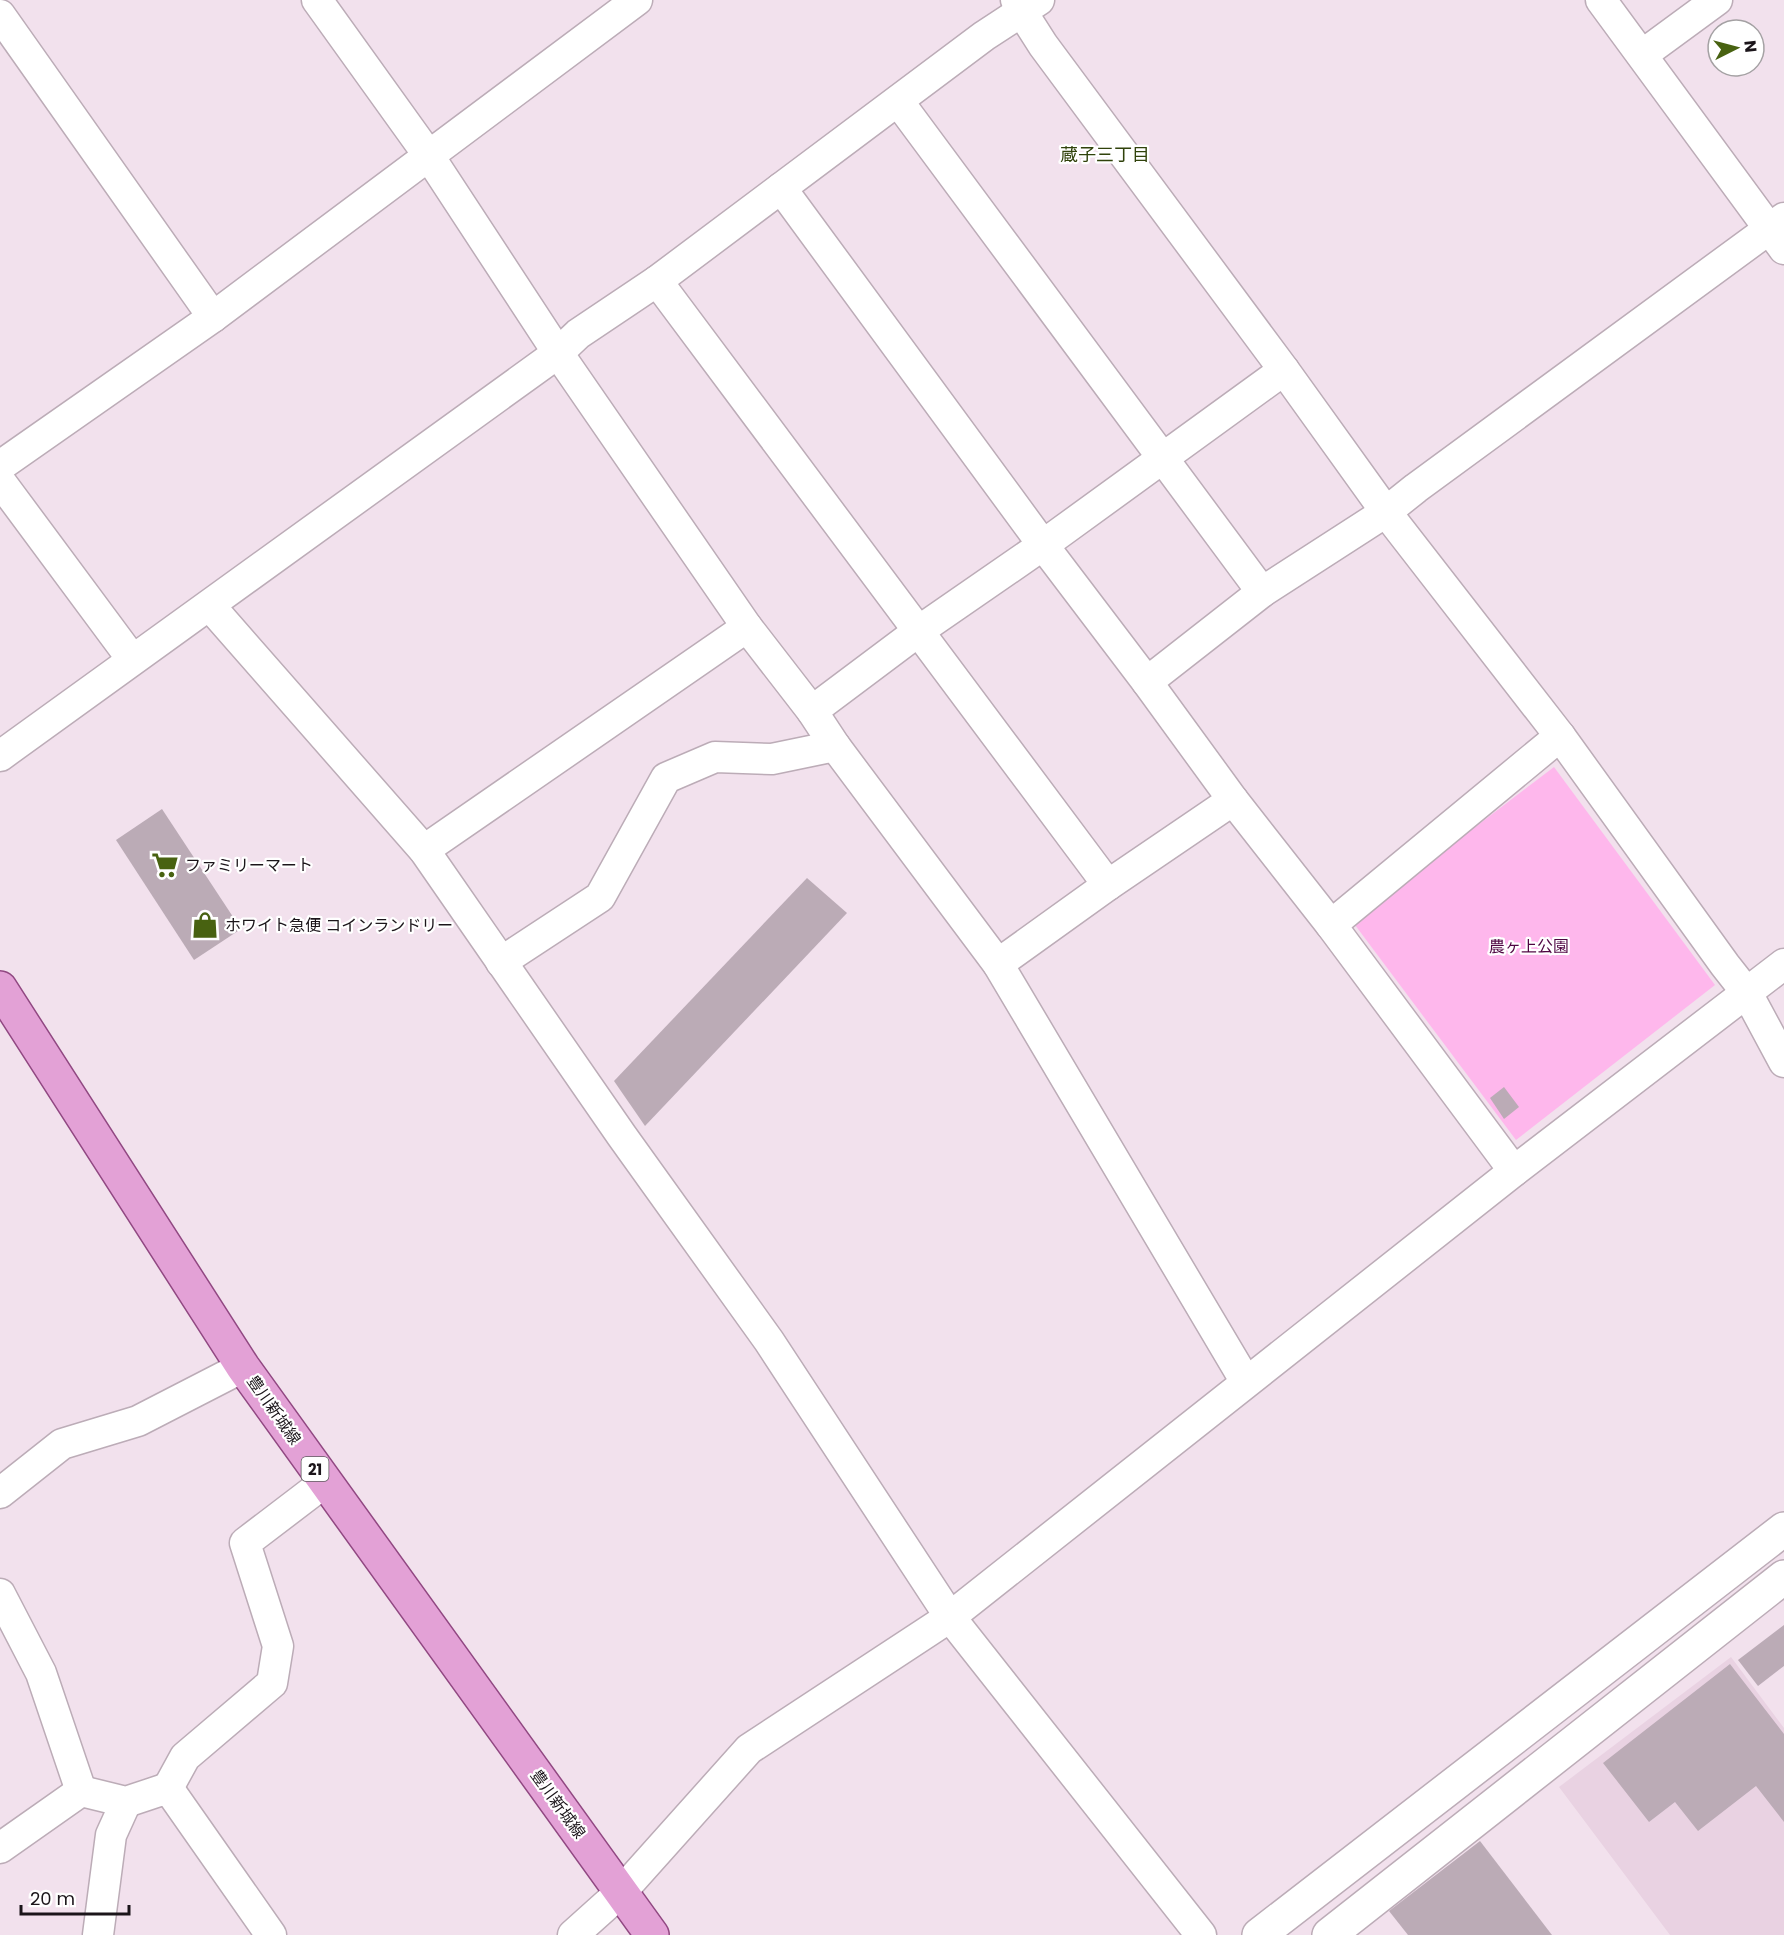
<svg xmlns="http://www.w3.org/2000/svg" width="1784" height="1935" font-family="Poppins,'Noto Sans JP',sans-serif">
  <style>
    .built { fill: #e9d2e2 }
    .green { fill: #feb7ec }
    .building { fill: #bbabb6 }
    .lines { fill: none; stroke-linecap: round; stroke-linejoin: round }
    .minor-casing { stroke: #bcacb7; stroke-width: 33 }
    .tertiary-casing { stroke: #bcacb7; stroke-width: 36 }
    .primary-casing { stroke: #914882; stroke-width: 36 }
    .minor { stroke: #fff; stroke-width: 30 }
    .tertiary { stroke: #fff; stroke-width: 33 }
    .primary { stroke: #e3a1d6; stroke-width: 33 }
    .labels { text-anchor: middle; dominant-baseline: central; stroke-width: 4.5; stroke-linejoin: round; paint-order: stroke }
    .shield { fill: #fff; stroke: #5f5b5f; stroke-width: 1.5 }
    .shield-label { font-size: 15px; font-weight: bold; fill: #1b151a }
    .poi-label { font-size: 16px; fill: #1b151a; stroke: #fff; text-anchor: start }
    .park-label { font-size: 16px; fill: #4f0643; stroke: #fff }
    .street-label { font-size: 16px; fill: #1b151a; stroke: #fff }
    .neighbourhood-label { font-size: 18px; fill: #30420b; stroke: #fff }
  </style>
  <rect width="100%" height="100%" fill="#f2e1ed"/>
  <!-- built -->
  <polygon class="built" points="1731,1657 1784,1728 1784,1935 1670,1935 1559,1787"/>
  <!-- green -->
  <polygon class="green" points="1554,767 1715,985 1516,1140 1352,921"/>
  <!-- building -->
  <g class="building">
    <polygon points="162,809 241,929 194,960 116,840"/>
    <polygon points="807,878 847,913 645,1126 614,1081"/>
    <polygon points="1504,1087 1519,1107 1504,1119 1490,1098"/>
    <polygon points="1784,1625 1784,1666 1758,1686 1738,1660"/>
    <polygon points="1730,1664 1784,1734 1784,1822 1756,1786 1698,1831 1675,1802 1649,1822 1603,1763"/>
    <polygon points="1480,1841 1552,1935 1408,1935 1389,1911"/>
  </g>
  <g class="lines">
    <defs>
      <g id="minor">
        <polyline points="317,0 429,156 558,353 747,627 812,711 835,746 998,964 1246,1382"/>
        <polyline points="1016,0 1022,12 1043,45 1284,370 1386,512 1560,736 1725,965 1747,993 1784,1062"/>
        <polyline points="1601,0 1784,249"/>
        <polyline points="0,15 213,317"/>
        <polyline points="1642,55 1717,0"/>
        <polyline points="898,101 1262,592 1386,512 1416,488 1784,218"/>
        <polyline points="781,188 1043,545 1147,682 1262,592"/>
        <polyline points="657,281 1108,885 998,964"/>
        <polyline points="0,466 213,317 637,0"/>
        <polyline points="0,481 132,659"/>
        <polyline points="210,606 424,850 622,1136 769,1341 950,1617 1201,1935"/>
        <polyline points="812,711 920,630 1043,545 1284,370"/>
        <polyline points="0,756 558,353 578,334 657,281 984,36 1039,0"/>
        <polyline points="1233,800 1331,925 1514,1171"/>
        <polyline points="424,850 747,627"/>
        <polyline points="1108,885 1233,800 1147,682"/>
        <polyline points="1331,925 1560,736"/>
        <polyline points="501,962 600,897 666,778 715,757 772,759 835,746"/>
        <polyline points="0,1493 62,1444 138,1421 243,1367"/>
        <polyline points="0,1594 41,1673 81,1791"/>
        <polyline points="168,1788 185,1757 272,1683 278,1646 245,1543 325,1482"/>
        <polyline points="0,1848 81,1791 126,1802 168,1788 271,1935"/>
        <polyline points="98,1935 111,1835 126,1802"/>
        <polyline points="573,1935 622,1891 749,1749 950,1617 1514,1171 1784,964"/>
      </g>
      <g id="tertiary">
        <polyline points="1259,1935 1784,1529"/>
        <polyline points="1329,1935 1784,1577"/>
      </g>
      <polyline id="primary" points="0,988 243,1367 652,1935"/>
    </defs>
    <!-- minor casing -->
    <use href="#minor" class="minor-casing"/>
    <!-- tertiary casing -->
    <use href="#tertiary" class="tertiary-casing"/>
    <!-- primary casing -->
    <use href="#primary" class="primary-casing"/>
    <!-- minor -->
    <use href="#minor" class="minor"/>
    <!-- tertiary -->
    <use href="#tertiary" class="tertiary"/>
    <!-- primary -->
    <use href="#primary" class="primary"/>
  </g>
  <!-- icons -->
  <defs>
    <symbol id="supermarket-bare" viewBox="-9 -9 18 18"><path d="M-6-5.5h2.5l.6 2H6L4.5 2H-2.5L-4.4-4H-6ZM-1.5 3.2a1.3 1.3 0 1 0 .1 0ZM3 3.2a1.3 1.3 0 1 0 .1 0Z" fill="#486211" stroke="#fff" stroke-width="2.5" paint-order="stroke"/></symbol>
    <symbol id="shop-bare" viewBox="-9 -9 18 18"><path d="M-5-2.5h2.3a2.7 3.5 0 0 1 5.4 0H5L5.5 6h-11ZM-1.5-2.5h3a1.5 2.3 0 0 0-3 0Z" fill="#486211" stroke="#fff" stroke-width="2.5" paint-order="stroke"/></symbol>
  </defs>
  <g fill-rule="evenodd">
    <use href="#supermarket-bare" x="146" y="846" width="38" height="38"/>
    <use href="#shop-bare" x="186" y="906" width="38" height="38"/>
  </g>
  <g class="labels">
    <!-- shield labels -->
    <rect class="shield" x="301.5" y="1457" width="27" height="24" rx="4.5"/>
    <g class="shield-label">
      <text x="315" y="1469">21</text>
    </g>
    <!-- poi labels -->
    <g class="poi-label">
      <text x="185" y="865">ファミリーマート</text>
      <text x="225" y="925">ホワイト急便 コインランドリー</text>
    </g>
    <!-- park labels -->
    <g class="park-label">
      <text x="1529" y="946">農ヶ上公園</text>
    </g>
    <!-- street labels -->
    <g class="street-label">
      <text transform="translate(274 1410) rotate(55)">豊川新城線</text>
      <text transform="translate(558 1804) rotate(54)">豊川新城線</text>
    </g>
    <!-- neighbourhood labels -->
    <g class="neighbourhood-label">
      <text x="1105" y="154">蔵子三丁目</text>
    </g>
  </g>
  <!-- north arrow -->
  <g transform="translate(1736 48) rotate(84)"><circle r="28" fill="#ffffff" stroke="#a4a1a3" stroke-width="1.5"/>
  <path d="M0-4.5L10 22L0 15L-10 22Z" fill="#486211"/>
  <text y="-9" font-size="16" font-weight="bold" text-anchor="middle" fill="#1b151a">N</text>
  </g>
  <!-- scale -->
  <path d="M21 1905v9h108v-9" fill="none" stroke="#1b151a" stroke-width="3"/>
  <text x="30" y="1905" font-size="18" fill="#1b151a" stroke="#ffffff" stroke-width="4.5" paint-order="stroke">20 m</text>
</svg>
